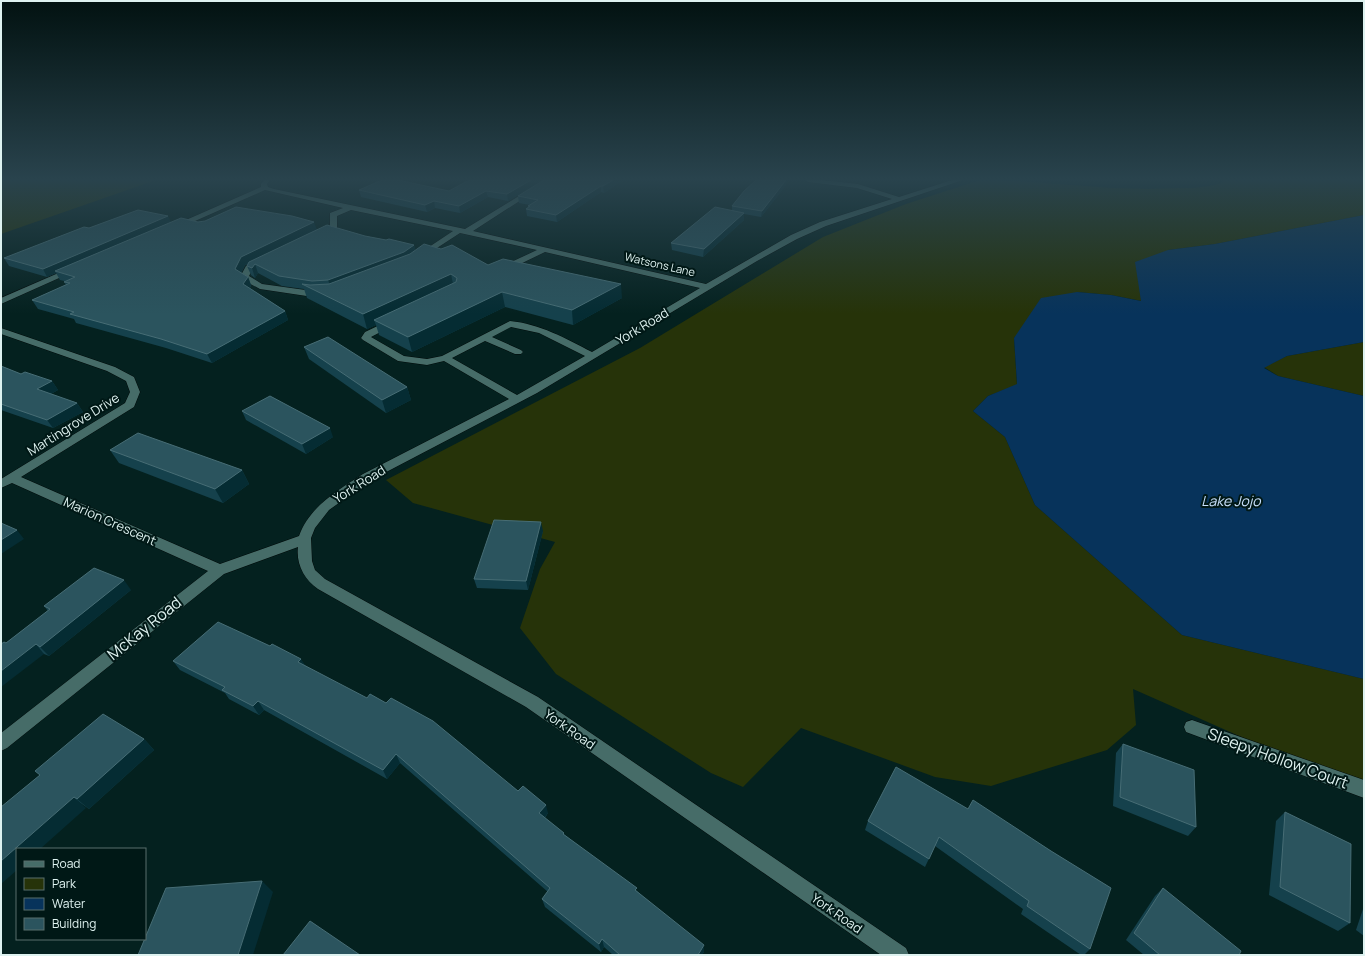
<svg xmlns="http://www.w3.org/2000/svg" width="1365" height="956" font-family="Manrope,sans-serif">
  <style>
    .green { fill: #263309 }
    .water { fill: #07335b }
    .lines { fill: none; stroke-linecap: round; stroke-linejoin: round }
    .minor-casing { stroke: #000908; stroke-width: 1 }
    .minor { fill: #466c68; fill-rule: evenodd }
    .wall { fill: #15414c }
    .shaded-wall { fill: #052c33 }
    .building { fill: #2b545e; stroke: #476d75 }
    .labels { text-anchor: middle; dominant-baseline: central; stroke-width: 4; stroke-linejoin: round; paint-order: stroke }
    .far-street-label { font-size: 11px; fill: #def2f0; stroke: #001816 }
    .street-label { font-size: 13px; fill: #def2f0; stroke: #001816 }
    .water-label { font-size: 14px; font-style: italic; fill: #c8e0fc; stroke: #001816 }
    .near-street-label { font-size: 16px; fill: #def2f0; stroke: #001816 }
  </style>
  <rect width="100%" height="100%" fill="#04211f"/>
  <!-- green -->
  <g class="green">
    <polygon points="1,180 156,180 1,234"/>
    <path d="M980,180c65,0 130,12 196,8 16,0 32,0 48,-6l-2,-2h142v35l-149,29 -47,6 -26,51 -31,-6 -34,-3 -63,46 3,47 -29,11 -15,15 32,26 30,68 147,130 182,44v112l-231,-102 3,36 -29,25 -116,36 -56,-9 -134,-49 -58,59 -32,-14 -155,-99 -36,-46 20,-59 15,-27 -142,-39 -27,-23 254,-132 183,-111 83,-33z"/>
    <polygon points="1364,342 1364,396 1278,376 1264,367 1287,356"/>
  </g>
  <!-- water -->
  <polygon class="water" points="1364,215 1364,342 1287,356 1264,368 1278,376 1364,396 1364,679 1182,635 1035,505 1005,437 973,411 988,396 1017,384 1014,338 1041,298 1077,292 1111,295 1141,301 1135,262 1168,250 1215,244"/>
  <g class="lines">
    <defs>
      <g id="minor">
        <path d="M264,180h6l-3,4 1,3 6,2 191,40 80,-49h7l-79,51 233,53 85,-49 29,-13 72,-23 -35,-11 -49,-6 -3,-2h17l36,4 41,13 53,-17h9l-1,1 -134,45 -29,13 -40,22 -220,132 -166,87 -42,30 -14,18 -4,10 1,23 3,9 10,9 213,118 368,251 3,7h-28l-355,-248 -208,-118c-14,-10 -22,-25 -20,-42l-74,27 -217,174 -6,3v-18l207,-162 -196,-88 -11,5v-9l124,-76 5,-11 -4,-11 -19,-10 -106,-37v-6l114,39 19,10 6,15 -6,15 -113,70 199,87 79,-28c11,-30 38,-45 64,-62l146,-75 -65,-38 -17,4 -29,-4 -35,-21 -2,-2 4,-6 23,-11h6l2,2 -2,2 -23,12 33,19 23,3 15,-3 68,-35c30,3 55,17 82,31l108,-64 -155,-36 -29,14v4l-8,-1 -4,-2 1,-2 32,-15 -77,-17 -40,26 -4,-2 1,-2 36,-24 -102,-21 -14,6v13l-17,7 -4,-2 1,-2 13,-6v-13l13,-5 -78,-18 -88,39h-6l-1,-2 91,-40v-3zM511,327l28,6 46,23 -68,39 -65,-37 33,-17 30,13h6l2,-2 -2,-2 -29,-13z"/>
        <polygon points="262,260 266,262 265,264 252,270 249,276 262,284 320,292 324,295 320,298 260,289 241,279 240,277 246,266"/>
        <polygon points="70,268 76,268 77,270 1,304 1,298"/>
        <polygon points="1192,720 1364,780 1364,798 1186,732 1184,727 1186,722"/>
      </g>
    </defs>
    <!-- minor casing -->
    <use href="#minor" class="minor-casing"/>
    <!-- minor -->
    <use href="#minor" class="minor"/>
  </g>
  <!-- wall -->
  <g class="wall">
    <polygon points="543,180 508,201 488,197 460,213 435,208 427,212 361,197 359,190 449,191"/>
    <polygon points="623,180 604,193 601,192 557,222 527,216 526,209 528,208 528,206 530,205 519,203 518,196"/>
    <polygon points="787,180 786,185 761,217 744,214 744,220 703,257 672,250 671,243 732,210 732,206"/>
    <polygon points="171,222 198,222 317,230 365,236 386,240 414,245 415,251 488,265 622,298 573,325 505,307 412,352 379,335 376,325 367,329 307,298 304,289 282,286 258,273 255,278 251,275 247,266 248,264 245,265 241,273 248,277 251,285 250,288 285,311 288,320 212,363 166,348 76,323 74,319 38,309 32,300 66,285 64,282 64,281 60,280 56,273 47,277 9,266 4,258 89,228"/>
    <polygon points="304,347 407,387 411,400 386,413 309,359"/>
    <polygon points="1,366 21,374 52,381 58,390 51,394 77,403 83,412 53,428 1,410"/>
    <polygon points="242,411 333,437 306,454 246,420"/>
    <polygon points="110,450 242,470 249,484 223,503 119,463"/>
    <polygon points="543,531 528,590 477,588 474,579"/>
    <polygon points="131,590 49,656 44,654 6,643 48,611 44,606"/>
    <polygon points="173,661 305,666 518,791 548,813 545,818 565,835 637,891 704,952 702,955 613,955 604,947 601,952 545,907 542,899 548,892 400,763 387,779 264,710 259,715 229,699 225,693 180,670"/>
    <polygon points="144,739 154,750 89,809 40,775 35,771"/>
    <polygon points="1123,744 1196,827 1188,836 1113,806 1116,753"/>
    <polygon points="968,809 1051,851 1090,949 1084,955 1081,955 1021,914 1023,909 935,846 925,867 865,830 868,821"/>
    <polygon points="1285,812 1350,923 1338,931 1269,895 1276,821"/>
    <polygon points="1163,888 1239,955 1144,955 1126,940 1155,896"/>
    <polygon points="1364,906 1364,936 1356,930"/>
  </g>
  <!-- shaded-wall -->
  <g class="shaded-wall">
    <polygon points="531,180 543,180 508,201 507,194"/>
    <polygon points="613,180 623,180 604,193 603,186"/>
    <polygon points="787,180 786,185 761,217 762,211"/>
    <polygon points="601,186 601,192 557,222 556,215"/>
    <polygon points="486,191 488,197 460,213 459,206"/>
    <polygon points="434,201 435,208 427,212 425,205"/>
    <polygon points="744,213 744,220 703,257 704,249"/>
    <polygon points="168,216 172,224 55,271 56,273 47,277 43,269"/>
    <polygon points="314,222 317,230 245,265 239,277 235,269 241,257"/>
    <polygon points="414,245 416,255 332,290 328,280"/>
    <polygon points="255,264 258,273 255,278 252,268"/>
    <polygon points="451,274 454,289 374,320 376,325 367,329 363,314"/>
    <polygon points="248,277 251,285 247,293 243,284"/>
    <polygon points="621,284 622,298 573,325 572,310"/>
    <polygon points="502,292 505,307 412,352 408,337"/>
    <polygon points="285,311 288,320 212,363 207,354"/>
    <polygon points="52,381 58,390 43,398 37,389"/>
    <polygon points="407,387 411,400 386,413 382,400"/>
    <polygon points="77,403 83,412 53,428 47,420"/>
    <polygon points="330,428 333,437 306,454 302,444"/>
    <polygon points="242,470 249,484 223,503 215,489"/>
    <polygon points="541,522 543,531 528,590 526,581"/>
    <polygon points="17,530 24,539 1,554 1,540"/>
    <polygon points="124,580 131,590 49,656 40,647"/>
    <polygon points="36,644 44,654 1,687 1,671"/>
    <polygon points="301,659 307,668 298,662"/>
    <polygon points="258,701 264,710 259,715 253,706"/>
    <polygon points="144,739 154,750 89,809 77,799"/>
    <polygon points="396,754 400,763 387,779 383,770"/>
    <polygon points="74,797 86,808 40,849 17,849 17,870 1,884 1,861"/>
    <polygon points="546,805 548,813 541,822 539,813"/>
    <polygon points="262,881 273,892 253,955 238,955"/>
    <polygon points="602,939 604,947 601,952 599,944"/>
    <polygon points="704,945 704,952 702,955 698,955"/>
  </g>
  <!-- building -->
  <g class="building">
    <polygon points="382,180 398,180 449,191 469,180 531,180 507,194 486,191 459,206 434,201 425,205 359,190"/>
    <polygon points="544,180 613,180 603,186 601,186 556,215 526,209 530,206 528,206 538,200 518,196"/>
    <polygon points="756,180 786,180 762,211 732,206 744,191"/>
    <polygon points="236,207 292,216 314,222 241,257 235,269 248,277 243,284 285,311 207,354 161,339 70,314 74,312 32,300 70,283 64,282 75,277 55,271 181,218 198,222 205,221"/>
    <polygon points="715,207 744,213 704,249 671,243"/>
    <polygon points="138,210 168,216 43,269 4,258 84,227 89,228"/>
    <polygon points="327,225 365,236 386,240 389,239 414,245 404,252 328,280 312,281 279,276 255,264 252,268 247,266 249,262"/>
    <polygon points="424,244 441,249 452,245 488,265 503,259 621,284 572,310 502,292 408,337 374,320 456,282 457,278 451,274 363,314 302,284 310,285 329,284 410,254"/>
    <polygon points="328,337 407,387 382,400 304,347"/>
    <polygon points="1,366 21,374 25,372 52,381 37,389 77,403 47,420 1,404"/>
    <polygon points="270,396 330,428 302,444 242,411"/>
    <polygon points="138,433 242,470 215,489 110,450"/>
    <polygon points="494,520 541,522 526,581 474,579"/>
    <polygon points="1,523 17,530 1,540"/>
    <polygon points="94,568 124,580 40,647 36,644 1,671 1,644 4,642 6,643 50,609 44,606"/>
    <polygon points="218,622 270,646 272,644 301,659 298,662 367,698 370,694 386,703 391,698 433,721 518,791 523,786 546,805 539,813 564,833 563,834 637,888 635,890 704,945 698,955 620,955 602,939 599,944 542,899 550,888 396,754 383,770 258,701 253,706 222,690 225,687 173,661"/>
    <polygon points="103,714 144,739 77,799 74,797 1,861 1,807 40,775 35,771"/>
    <polygon points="1123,744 1194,770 1196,827 1120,797"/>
    <polygon points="896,767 968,809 973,800 1051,851 1111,888 1090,949 1027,906 1029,901 939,837 929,859 868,821"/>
    <polygon points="1285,812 1351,844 1350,923 1280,887"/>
    <polygon points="262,881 238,955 138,955 166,888"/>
    <polygon points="1163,888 1241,951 1239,955 1160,955 1134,933"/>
    <polygon points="310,921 360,955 283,955"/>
  </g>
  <!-- sky -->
  <linearGradient id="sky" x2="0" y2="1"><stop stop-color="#021211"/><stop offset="0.57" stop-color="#29434d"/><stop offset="1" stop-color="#29434d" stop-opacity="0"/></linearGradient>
  <rect width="1365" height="314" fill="url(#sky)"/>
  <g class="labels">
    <!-- far-street labels -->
    <g class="far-street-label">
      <text transform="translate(660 264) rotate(13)">Watsons Lane</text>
    </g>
    <!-- street labels -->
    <g class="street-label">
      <text transform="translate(642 326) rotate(-31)">York Road</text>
      <text transform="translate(73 424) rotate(-32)">Martingrove Drive</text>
      <text transform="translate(359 484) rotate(-32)">York Road</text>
      <text transform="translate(110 521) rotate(24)">Marion Crescent</text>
      <text transform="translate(570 729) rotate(35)">York Road</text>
      <text transform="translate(837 913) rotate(35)">York Road</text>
    </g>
    <!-- water labels -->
    <g class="water-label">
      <text x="1231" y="500">Lake Jojo</text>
    </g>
    <!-- near-street labels -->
    <g class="near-street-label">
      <text transform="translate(144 628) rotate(-39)">McKay Road</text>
      <text transform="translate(1278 758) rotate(20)">Sleepy Hollow Court</text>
    </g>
  </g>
  <!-- border -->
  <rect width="1365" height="956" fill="none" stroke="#def2f0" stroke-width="4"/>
  <!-- legend -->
  <rect x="16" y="848" width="130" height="92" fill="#001816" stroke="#596f6d"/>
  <rect x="24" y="861" width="20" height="6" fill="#466c68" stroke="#596f6d"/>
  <text x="52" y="868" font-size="12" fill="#def2f0">Road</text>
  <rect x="24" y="878" width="20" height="12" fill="#263309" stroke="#596f6d"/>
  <text x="52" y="888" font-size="12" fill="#def2f0">Park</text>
  <rect x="24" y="898" width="20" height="12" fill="#07335b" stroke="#596f6d"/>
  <text x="52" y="908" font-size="12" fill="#def2f0">Water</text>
  <rect x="24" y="918" width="20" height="12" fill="#2b545e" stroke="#596f6d"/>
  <text x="52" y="928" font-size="12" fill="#def2f0">Building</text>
</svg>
